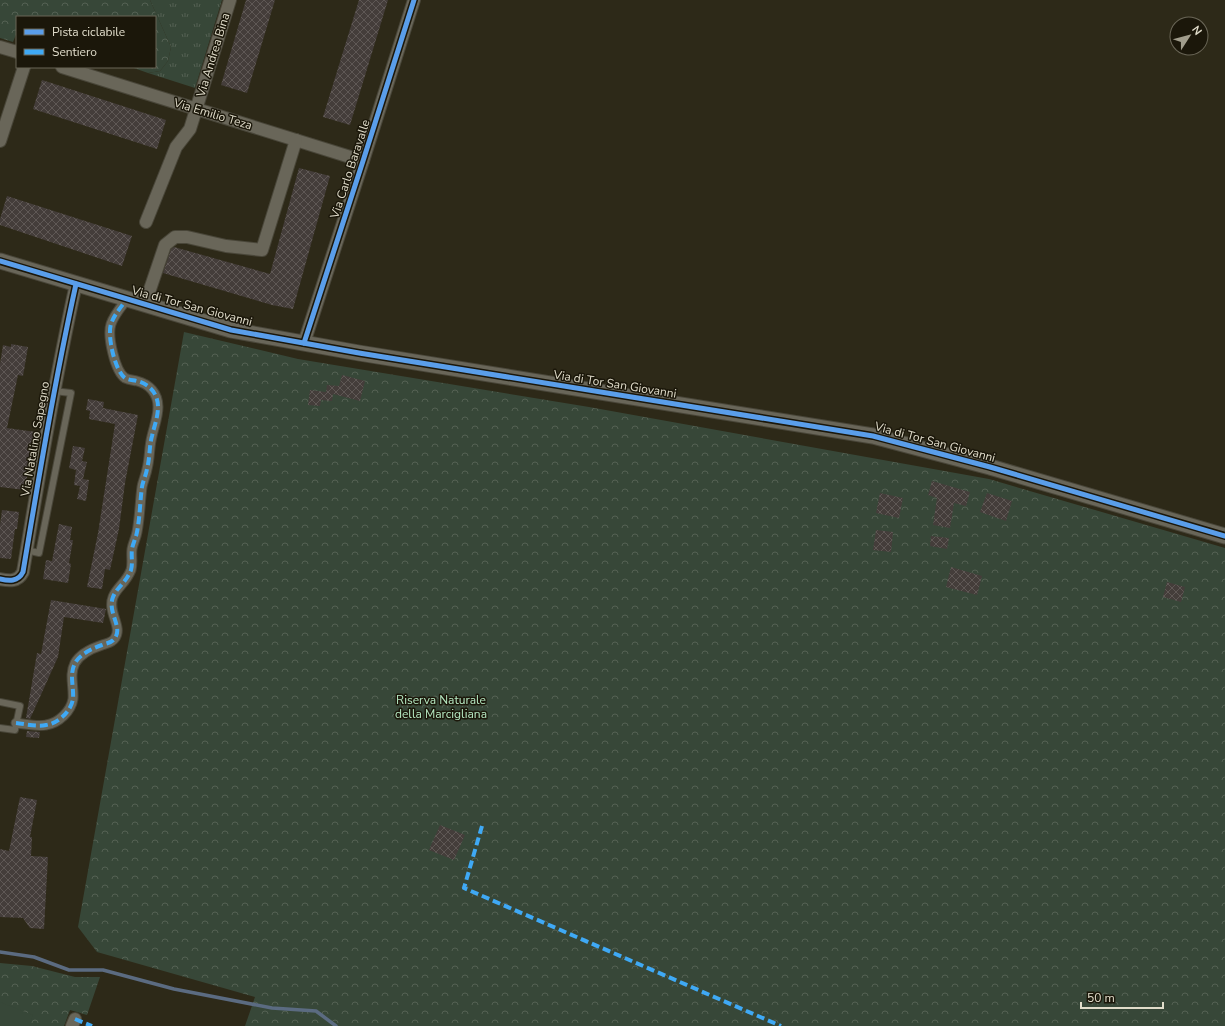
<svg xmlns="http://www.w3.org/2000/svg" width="1225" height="1026" font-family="'Nunito Sans',sans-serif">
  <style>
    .grass { fill: url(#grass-tufts) }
    .forest { fill: url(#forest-crowns) }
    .garden { fill: #374738 }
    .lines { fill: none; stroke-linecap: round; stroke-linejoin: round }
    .stream { stroke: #5b6b81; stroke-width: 3.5 }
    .building { fill: url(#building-cross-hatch) }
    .service-casing { stroke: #494639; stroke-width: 8 }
    .pedestrian-casing { stroke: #494639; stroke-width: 11 }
    .minor-casing { stroke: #494639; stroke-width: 14 }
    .tertiary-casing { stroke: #494639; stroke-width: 17 }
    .service { stroke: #696659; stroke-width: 6 }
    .pedestrian { stroke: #696659; stroke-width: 9 }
    .minor { stroke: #696659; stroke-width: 12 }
    .tertiary { stroke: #696659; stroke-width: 15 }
    .quiet { stroke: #3fa9f5; stroke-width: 4; stroke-dasharray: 8 4; stroke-linecap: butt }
    .cycleway-casing { stroke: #1b170a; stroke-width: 8 }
    .cycleway { stroke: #5a9eea; stroke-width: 5 }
    .labels { text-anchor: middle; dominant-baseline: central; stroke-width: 3; stroke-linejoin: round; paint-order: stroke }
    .street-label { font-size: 12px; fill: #e0dcca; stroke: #1b170a }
    .park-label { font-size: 12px; fill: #b6e9c3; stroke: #1b170a }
  </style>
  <defs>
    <pattern id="grass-tufts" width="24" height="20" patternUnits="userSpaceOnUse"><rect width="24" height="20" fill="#374738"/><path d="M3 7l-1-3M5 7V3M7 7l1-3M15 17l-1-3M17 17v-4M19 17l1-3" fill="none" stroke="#546153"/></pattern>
    <pattern id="forest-crowns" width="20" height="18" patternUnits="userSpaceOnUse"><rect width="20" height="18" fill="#374738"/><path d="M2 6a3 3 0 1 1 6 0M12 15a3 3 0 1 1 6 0" fill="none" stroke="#546153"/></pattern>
    <pattern id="building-cross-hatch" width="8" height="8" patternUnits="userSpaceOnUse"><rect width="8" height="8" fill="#443d3a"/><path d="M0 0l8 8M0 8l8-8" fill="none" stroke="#5f5855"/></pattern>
  </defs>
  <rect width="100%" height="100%" fill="#2d2918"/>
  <!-- grass -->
  <polygon class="grass" points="150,0 222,0 195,88 148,73 160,71 168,61 171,47"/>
  <!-- forest -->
  <g class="forest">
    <polygon points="0,0 150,0 171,47 168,61 160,71 148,73 131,67 155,67 155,17 17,17 17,32 13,42 0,38"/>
    <polygon points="184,332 298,359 589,407 989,479 1225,548 1225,1026 245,1026 255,997 97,952 78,927"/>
    <polygon points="0,963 32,966 75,977 100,977 87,1015 70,1010 64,1026 0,1026"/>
  </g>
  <!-- garden -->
  <polygon class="garden" points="0,1002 33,1015 29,1026 0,1026"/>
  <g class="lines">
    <!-- stream -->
    <polyline class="stream" points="0,952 34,957 69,970 103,970 174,989 272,1008 316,1011 336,1026"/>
  </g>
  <!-- building -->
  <g class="building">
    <polygon points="246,0 275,0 247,93 221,85"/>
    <polygon points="359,0 388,0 350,125 323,117"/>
    <polygon points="42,80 166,120 157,149 33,109"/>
    <polygon points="299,168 330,176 293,309 272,305 163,273 171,249 174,247 270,274"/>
    <polygon points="7,196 132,236 122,266 0,225 0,219"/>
    <polygon points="11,344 28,347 23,376 18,375 7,428 36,432 32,460 30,460 25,490 0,487 0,364 3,345 11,347"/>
    <polygon points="342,375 365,381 360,401 333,394 332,401 321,400 320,406 308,405 310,390 326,392 327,385 339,386"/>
    <polygon points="88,399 104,402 103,408 138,415 125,483 119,529 110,570 105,569 102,589 87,587 98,533 115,424 89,419 90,411 86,410"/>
    <polygon points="73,446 85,448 82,461 87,462 83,479 89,480 86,501 77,499 80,486 74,485 76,470 69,468"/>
    <polygon points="932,481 970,492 966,506 954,503 950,528 933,525 937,498 928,495"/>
    <polygon points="880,493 903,498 899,518 876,513"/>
    <polygon points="987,493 1012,501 1006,521 980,512"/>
    <polygon points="2,510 19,512 17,529 15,529 11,559 0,558 0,525"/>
    <polygon points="59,524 72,527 70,540 73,540 69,563 71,564 68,583 43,579 46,560 52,561"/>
    <polygon points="876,530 893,532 891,552 873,550"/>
    <polygon points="931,536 949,538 947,549 930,546"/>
    <polygon points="951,567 982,576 977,595 946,587"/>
    <polygon points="1167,582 1185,587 1181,602 1163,597"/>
    <polygon points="51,600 106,609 103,623 64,617 58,657 30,719 26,718 37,653 41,654"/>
    <polygon points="27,731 40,732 39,738 26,737"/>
    <polygon points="20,797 37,800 30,837 32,837 31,856 48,857 44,929 30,928 23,918 0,917 0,849 9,851"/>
    <polygon points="440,825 465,835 454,860 429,850"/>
  </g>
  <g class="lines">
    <defs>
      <g id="service">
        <polyline points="26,550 39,553 71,393 54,391"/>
        <polyline points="0,702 20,706 15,730 0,728"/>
      </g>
      <path id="pedestrian" d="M16,723c10,1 21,4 30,2 13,-2 25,-14 27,-26 1,-13 -4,-24 2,-36 5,-9 18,-15 27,-18 5,-2 10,-2 13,-7 8,-11 -8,-26 -2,-41 4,-10 13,-14 18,-27 2,-7 0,-14 1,-21 1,-6 4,-11 5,-17 3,-15 3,-31 5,-45 1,-6 4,-12 5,-18 3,-11 2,-22 5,-33 2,-9 6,-19 6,-29 0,-14 -9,-23 -21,-26 -4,-1 -8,-1 -12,-3 -10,-7 -18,-42 -14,-54 3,-9 10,-17 16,-25"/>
      <g id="minor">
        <polyline points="0,47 17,52"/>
        <polyline points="62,67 363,161"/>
        <polyline points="0,141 24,67"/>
        <polyline points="146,222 176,147 190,129 230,0"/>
        <polyline points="145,304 165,245 175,237 187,237 226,246 262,250 296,140"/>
        <polyline points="304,343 363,161 414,0"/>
        <path d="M0,579c9,2 18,3 23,-7 16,-96 32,-192 53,-288"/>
        <polyline points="72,1026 75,1019"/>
      </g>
      <polyline id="tertiary" points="0,261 231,330 359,353 873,436 990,467 1225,536"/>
    </defs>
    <!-- service casing -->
    <use href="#service" class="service-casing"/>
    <!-- pedestrian casing -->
    <use href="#pedestrian" class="pedestrian-casing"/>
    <!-- minor casing -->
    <use href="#minor" class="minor-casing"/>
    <!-- tertiary casing -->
    <use href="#tertiary" class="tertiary-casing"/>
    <!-- service -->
    <use href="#service" class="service"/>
    <!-- pedestrian -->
    <use href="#pedestrian" class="pedestrian"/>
    <!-- minor -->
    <use href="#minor" class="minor"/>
    <!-- tertiary -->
    <use href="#tertiary" class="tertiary"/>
    <!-- quiet -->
    <g class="quiet">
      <path d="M16,723c10,1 21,4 30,2 13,-2 25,-14 27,-26 1,-13 -4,-24 2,-36 5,-9 18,-15 27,-18 5,-2 10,-2 13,-7 8,-11 -8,-26 -2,-41 4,-10 13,-14 18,-27 2,-7 0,-14 1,-21 1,-6 4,-11 5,-17 3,-15 3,-31 5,-45 1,-6 4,-12 5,-18 3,-11 2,-22 5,-33 2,-9 6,-19 6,-29 0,-14 -9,-23 -21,-26 -4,-1 -8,-1 -12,-3 -10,-7 -18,-42 -14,-54 3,-9 10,-17 16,-25"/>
      <polyline points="482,826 464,888 781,1026"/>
      <polyline points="75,1019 92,1026"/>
    </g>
    <defs>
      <g id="cycleway">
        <polyline points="0,261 231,330 359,353 873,436 990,467 1225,536"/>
        <polyline points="304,343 363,161 414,0"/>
        <path d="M0,579c9,2 18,3 23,-7 16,-96 32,-192 53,-288"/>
      </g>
    </defs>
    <!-- cycleway casing -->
    <use href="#cycleway" class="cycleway-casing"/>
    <!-- cycleway -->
    <use href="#cycleway" class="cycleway"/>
  </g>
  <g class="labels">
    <!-- street labels -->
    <g class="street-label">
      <text transform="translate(213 55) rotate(-73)">Via Andrea Bina</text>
      <text transform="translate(213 114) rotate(17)">Via Emilio Teza</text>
      <text transform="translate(350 169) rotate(-72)">Via Carlo Baravalle</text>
      <text transform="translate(192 306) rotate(15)">Via di Tor San Giovanni</text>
      <text transform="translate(615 384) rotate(9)">Via di Tor San Giovanni</text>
      <text transform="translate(35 439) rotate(-80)">Via Natalino Sapegno</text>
      <text transform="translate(935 442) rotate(15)">Via di Tor San Giovanni</text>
    </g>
    <!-- park labels -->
    <g class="park-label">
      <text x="441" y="700">Riserva Naturale<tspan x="441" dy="14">della Marcigliana</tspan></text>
    </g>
  </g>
  <!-- legend -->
  <rect x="16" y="16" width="140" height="52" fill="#1b170a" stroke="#6a6657"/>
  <rect x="24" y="29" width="20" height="6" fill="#5a9eea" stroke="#6a6657"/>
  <text x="52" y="36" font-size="12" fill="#e0dcca">Pista ciclabile</text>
  <rect x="24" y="49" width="20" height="6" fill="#3fa9f5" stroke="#6a6657"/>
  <text x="52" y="56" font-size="12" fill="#e0dcca">Sentiero</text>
  <!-- north arrow -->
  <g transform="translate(1189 36) rotate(54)"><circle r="19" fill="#1b170a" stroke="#6a6657"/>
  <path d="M0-3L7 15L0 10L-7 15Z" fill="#a19d8c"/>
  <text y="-6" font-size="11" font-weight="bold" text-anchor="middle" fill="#e0dcca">N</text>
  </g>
  <!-- scale -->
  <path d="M1081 1002v6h82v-6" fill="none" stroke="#e0dcca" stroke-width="2"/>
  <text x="1087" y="1002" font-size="12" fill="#e0dcca" stroke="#1b170a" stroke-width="3" paint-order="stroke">50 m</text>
</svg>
